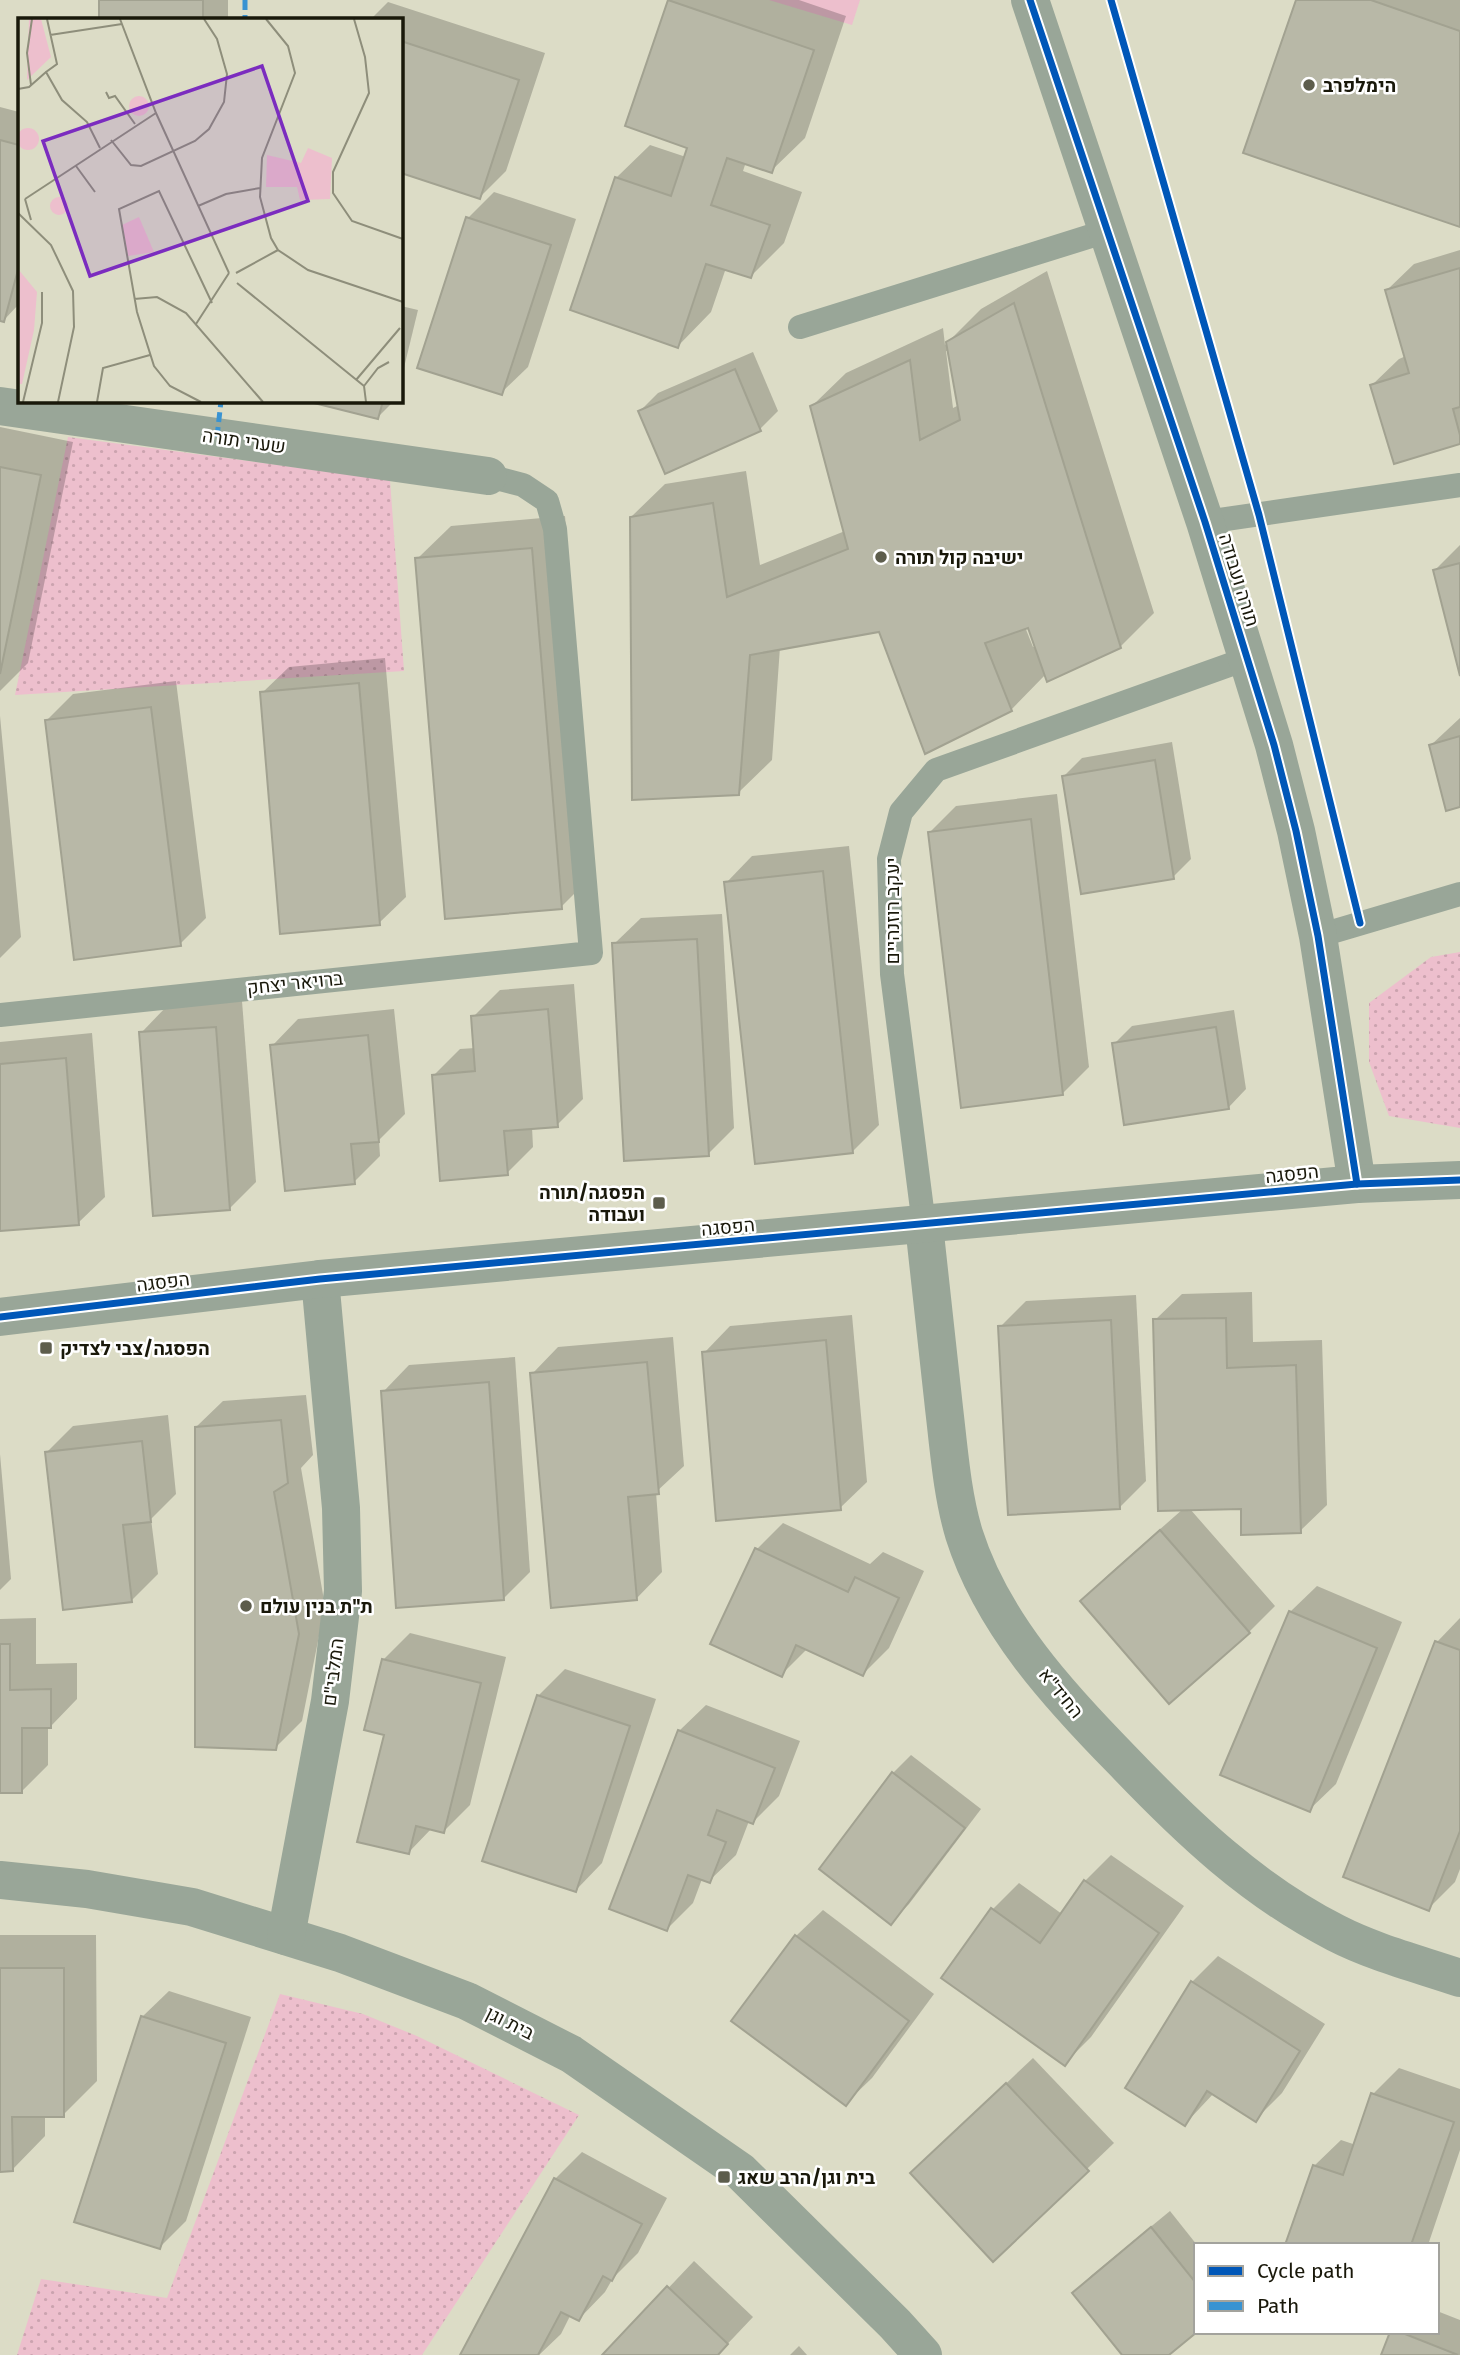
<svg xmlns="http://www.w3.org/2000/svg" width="1460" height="2355" font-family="'Fira Sans',Heebo,sans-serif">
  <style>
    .grass { fill: #edbfcd }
    .park { fill: url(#park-dots) }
    .shadow { fill: #0003; fill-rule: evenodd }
    .building { fill: #b8b8a7; stroke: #a2a291; stroke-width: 2 }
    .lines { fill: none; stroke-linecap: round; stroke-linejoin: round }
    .service { stroke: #99a698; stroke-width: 24 }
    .minor { stroke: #99a698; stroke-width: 38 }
    .tertiary { stroke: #99a698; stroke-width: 38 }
    .quiet { stroke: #3993d2; stroke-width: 5; stroke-dasharray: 10 5; stroke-linecap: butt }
    .cycleway-casing { stroke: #fff; stroke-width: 11 }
    .cycleway { stroke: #0057b8; stroke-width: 7 }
    .poi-dot { fill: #5d5d4c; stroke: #fff; stroke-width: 2.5 }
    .labels { text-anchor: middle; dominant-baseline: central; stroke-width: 5; stroke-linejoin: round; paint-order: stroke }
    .poi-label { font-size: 19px; font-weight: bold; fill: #19180a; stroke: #fff; text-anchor: start }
    .street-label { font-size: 19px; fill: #19180a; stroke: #fff }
    .inset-road { fill: none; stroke: #8e8e7b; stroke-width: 2 }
    .view { fill: #7b2cbf; fill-opacity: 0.15; stroke: #7b2cbf; stroke-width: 3.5 }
    .inset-edge { fill: none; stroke: #19180a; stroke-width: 3.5 }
  </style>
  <defs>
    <pattern id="park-dots" width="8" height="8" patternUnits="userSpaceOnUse" patternTransform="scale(1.75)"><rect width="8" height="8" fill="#edbfcd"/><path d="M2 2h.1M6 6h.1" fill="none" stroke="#cba3af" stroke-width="1.8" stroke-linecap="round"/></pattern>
  </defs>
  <rect width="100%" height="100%" fill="#dcdcc6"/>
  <!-- grass -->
  <polygon class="grass" points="769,0 860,0 852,25"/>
  <!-- park -->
  <g class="park">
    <polygon points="68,437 390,480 404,671 15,695"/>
    <polygon points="1460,952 1460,1128 1389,1116 1369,1062 1369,1003 1431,957"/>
    <polygon points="280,1994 363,2014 417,2036 579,2115 422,2355 17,2355 41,2279 167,2298"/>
  </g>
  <!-- shadow -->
  <g class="shadow">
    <rect x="101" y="0" width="127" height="19"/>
    <polygon points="671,0 799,0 846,16 805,138 771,171 746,162 743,171 802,192 784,243 751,276 726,268 711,312 678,346 616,178 650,145 686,157 690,147 627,125"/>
    <polygon points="1297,0 1460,0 1460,226"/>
    <polygon points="388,2 545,53 506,171 480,197 401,171 401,19 371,19"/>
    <polygon points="0,107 19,112 19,304 4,320 0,319"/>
    <polygon points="494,192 576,219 528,367 501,393 468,218"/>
    <polygon points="1460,250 1460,443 1372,385 1399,359 1406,356 1387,290 1414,264"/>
    <path d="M1047,271l107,342 -34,34 -74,27 -35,36 -131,-80 -100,17 -8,113 -34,33 -107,-276 34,-33 81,-13 14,94 85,-34 -33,-125 34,-33 97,-45 2,17 36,-36zM946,351h3l10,54 -6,3zM1029,626l7,20 -3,1 -8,-20z"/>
    <polygon points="401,306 418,310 401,380"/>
    <polygon points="753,352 778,411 760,429 666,472 640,411 658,393"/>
    <polygon points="313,401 394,401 378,417"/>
    <polygon points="0,427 73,442 28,663 0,691"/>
    <polygon points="565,516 594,874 561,907 417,559 451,526"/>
    <polygon points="1460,545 1460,669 1434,571"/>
    <polygon points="385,658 406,897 379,923 262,693 289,667"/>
    <polygon points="176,681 206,918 180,944 47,720 73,694"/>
    <polygon points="0,716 21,937 0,958"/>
    <polygon points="1460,718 1460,806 1431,745"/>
    <polygon points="1172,742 1191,859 1173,877 1064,776 1082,758"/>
    <polygon points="1057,794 1089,1067 1062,1094 930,832 956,806"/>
    <polygon points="849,846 879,1125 853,1151 726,883 752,856"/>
    <polygon points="722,914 734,1128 708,1154 614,944 641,918"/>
    <polygon points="574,984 583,1099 557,1125 532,1127 533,1147 507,1173 434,1075 460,1049 475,1048 473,1017 500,990"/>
    <polygon points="242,1001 256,1182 230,1208 141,1033 167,1006"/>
    <polygon points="394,1009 405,1114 379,1140 380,1156 354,1182 272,1046 298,1019"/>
    <polygon points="1234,1010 1246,1089 1228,1108 1114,1044 1132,1026"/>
    <polygon points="92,1033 105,1197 78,1223 0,1229 0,1042"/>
    <polygon points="1252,1292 1253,1342 1322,1340 1327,1505 1300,1531 1243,1507 1190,1509 1275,1606 1249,1632 1082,1601 1108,1575 1183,1509 1155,1320 1182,1294"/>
    <polygon points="1136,1295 1146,1481 1119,1508 1000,1327 1026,1301"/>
    <polygon points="852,1315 867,1482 840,1508 704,1353 730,1326"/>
    <polygon points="673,1337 684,1466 656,1492 662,1572 636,1599 532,1374 558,1347"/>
    <polygon points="515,1357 530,1572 503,1599 383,1392 409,1365"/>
    <polygon points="306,1395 313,1455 301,1468 325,1606 302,1721 275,1748 196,1427 223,1401"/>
    <polygon points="168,1415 176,1494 151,1519 158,1574 132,1600 47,1452 73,1426"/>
    <polygon points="0,1454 11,1579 0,1590"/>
    <polygon points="783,1523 870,1564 883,1552 924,1571 889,1648 863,1674 808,1648 781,1675 757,1549"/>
    <polygon points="1317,1586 1402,1622 1336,1784 1309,1810 1290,1612"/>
    <polygon points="36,1618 36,1664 77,1663 77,1699 51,1726 48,1726 48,1765 22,1791 0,1792 0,1619"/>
    <polygon points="1460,1618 1460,1869 1455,1882 1428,1909 1437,1642"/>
    <polygon points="410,1633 506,1657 470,1805 444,1831 432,1828 409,1852 386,1734 383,1660"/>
    <polygon points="565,1669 656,1699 602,1863 576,1890 538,1696"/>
    <polygon points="706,1705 800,1741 779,1796 753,1822 749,1821 736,1855 709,1881 702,1879 693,1903 667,1929 679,1731"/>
    <polygon points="911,1755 981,1809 909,1904 891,1922 893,1773"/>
    <polygon points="1111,1855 1184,1906 1091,2037 1065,2063 944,1978 993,1909 1019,1883 1062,1914 1085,1881"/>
    <polygon points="823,1910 934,1994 872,2078 845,2104 734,2021 796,1936"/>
    <polygon points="0,1935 96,1935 97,2081 63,2115 45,2115 45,2136 12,2170 0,2170"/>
    <polygon points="1218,1956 1325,2024 1282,2093 1255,2120 1214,2093 1185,2124 1192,1982"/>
    <polygon points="169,1991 251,2017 186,2221 160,2247 142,2017"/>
    <polygon points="1033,2058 1114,2143 993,2259 939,2147"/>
    <polygon points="1399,2068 1460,2089 1460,2150 1428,2245 1287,2245 1314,2166 1341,2140 1356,2145 1373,2094"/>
    <polygon points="582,2152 667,2198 638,2253 613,2278 605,2292 579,2319 571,2314 561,2334 539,2355 462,2355 555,2179"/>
    <polygon points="1170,2211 1197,2245 1196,2331 1167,2355 1124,2355 1074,2293 1092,2275"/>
    <polygon points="694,2261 753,2317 717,2355 605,2355"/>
    <polygon points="1437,2311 1460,2320 1460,2355 1383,2355 1392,2332 1437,2332"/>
    <polygon points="799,2346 807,2355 790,2355"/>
  </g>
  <!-- building -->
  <g class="building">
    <rect x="99" y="0" width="104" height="19"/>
    <polygon points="668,0 814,50 772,173 727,158 711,205 770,225 751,278 706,264 678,348 570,310 615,177 671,196 687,148 625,126"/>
    <polygon points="1296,0 1371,0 1460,31 1460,227 1243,153"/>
    <polygon points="401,41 519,80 480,199 401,173"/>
    <polygon points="0,140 19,145 19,266 4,322 0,321"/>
    <polygon points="466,217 551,245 502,395 417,368"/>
    <polygon points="1460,268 1460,407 1453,409 1460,435 1460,444 1394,464 1370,385 1409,373 1385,290"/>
    <polygon points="1014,303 1121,648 1047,682 1028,628 985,643 1012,711 925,754 879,632 750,655 739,795 632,800 630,517 713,503 727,597 848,549 810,406 910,360 920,440 960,420 946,342"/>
    <polygon points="735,369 761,431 665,474 638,411"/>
    <polygon points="306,401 383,401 378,419"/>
    <polygon points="0,467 41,475 0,674"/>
    <polygon points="532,548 562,909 445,919 415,558"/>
    <polygon points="1460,563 1460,676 1433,570"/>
    <polygon points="359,683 380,925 280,934 260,692"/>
    <polygon points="151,707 181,946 74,960 45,720"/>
    <polygon points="1460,736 1460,807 1446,811 1429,745"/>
    <polygon points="1155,760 1174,879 1081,894 1062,776"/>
    <polygon points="1031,819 1063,1095 961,1108 928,832"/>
    <polygon points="823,871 853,1153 755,1164 724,882"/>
    <polygon points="697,939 709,1156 624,1161 612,943"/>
    <polygon points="548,1009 558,1127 504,1131 508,1175 440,1181 432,1075 475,1071 471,1016"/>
    <polygon points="216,1027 230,1210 153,1216 139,1032"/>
    <polygon points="1216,1027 1229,1109 1124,1125 1112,1043"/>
    <polygon points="368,1035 379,1142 351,1144 355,1184 285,1191 270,1045"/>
    <polygon points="66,1058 79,1225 0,1231 0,1064"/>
    <polygon points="1226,1318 1227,1368 1296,1365 1301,1533 1241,1535 1241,1509 1158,1511 1153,1319"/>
    <polygon points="1111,1320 1120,1509 1008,1515 998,1326"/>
    <polygon points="826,1340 841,1510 716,1521 702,1352"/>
    <polygon points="647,1362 659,1494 628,1497 637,1600 551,1608 530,1373"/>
    <polygon points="489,1382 504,1600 396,1608 381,1391"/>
    <polygon points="281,1420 288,1483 274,1492 299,1634 276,1750 195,1747 195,1427"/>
    <polygon points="142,1441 151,1522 123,1525 132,1602 63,1610 45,1452"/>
    <polygon points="1160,1530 1250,1633 1169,1704 1080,1601"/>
    <polygon points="755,1548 848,1592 855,1577 899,1598 863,1676 796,1645 782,1677 710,1644"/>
    <polygon points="1289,1611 1377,1648 1310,1812 1220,1775"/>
    <polygon points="1435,1641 1460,1650 1460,1831 1429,1911 1343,1877"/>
    <polygon points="0,1644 10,1644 10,1690 51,1689 51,1728 22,1728 22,1793 0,1793"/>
    <polygon points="382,1659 481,1683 444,1833 416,1826 409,1854 357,1842 384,1735 364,1730"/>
    <polygon points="537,1695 630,1726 576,1892 482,1861"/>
    <polygon points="678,1730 775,1768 753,1824 717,1810 708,1835 726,1842 710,1883 688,1875 667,1931 609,1909"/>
    <polygon points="892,1772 965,1828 891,1925 819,1869"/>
    <polygon points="1084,1880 1159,1933 1065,2066 941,1978 991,1908 1040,1943"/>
    <polygon points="795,1935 909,2021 846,2106 731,2021"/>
    <polygon points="0,1968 64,1968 64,2117 12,2117 13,2171 0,2172"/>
    <polygon points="1191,1981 1300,2051 1256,2122 1207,2091 1185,2126 1125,2088"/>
    <polygon points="141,2016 226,2043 160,2249 74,2222"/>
    <polygon points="1006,2083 1089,2171 993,2262 910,2173"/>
    <polygon points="1371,2093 1454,2122 1411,2245 1285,2245 1313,2165 1343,2175"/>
    <polygon points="554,2178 642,2224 612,2281 603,2276 579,2321 561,2312 538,2355 460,2355"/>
    <polygon points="1151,2227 1196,2283 1197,2332 1169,2355 1122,2355 1072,2293"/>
    <polygon points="667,2286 728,2344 718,2355 602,2355"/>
    <polygon points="1390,2332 1400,2332 1458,2355 1381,2355"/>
  </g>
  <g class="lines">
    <!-- service -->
    <g class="service">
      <polyline points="800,327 1107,231"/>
      <polyline points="1205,522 1460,485"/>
      <polyline points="1318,936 1460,894"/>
      <polyline points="0,1015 591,953 555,529 547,501 523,485 488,476"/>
      <polyline points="924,1225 892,974 889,859 901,812 936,770 1246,659"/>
    </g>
    <!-- minor -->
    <g class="minor">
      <polyline points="0,406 488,476"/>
      <path d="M924,1225c7,61 13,122 20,183 5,42 8,86 20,126 28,89 95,162 159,227 65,68 129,129 213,172 39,20 83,31 124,45"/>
      <polyline points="0,1880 87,1889 192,1907 340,1953 467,2001 571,2054 740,2171 895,2324 923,2355"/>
      <polyline points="286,1936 330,1701 343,1591 341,1508 320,1279"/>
    </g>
    <!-- tertiary -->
    <g class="tertiary">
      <polyline points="1030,0 1205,522 1274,745 1296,831 1318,936 1357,1184"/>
      <polyline points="0,1317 320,1279 1357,1184 1460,1180"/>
    </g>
    <!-- quiet -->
    <g class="quiet">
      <polyline points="245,0 245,19"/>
      <polyline points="217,437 221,401"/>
    </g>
    <defs>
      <g id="cycleway">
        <polyline points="1030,0 1205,522 1274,745 1296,831 1318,936 1357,1184"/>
        <polyline points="1111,0 1259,515 1360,923"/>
        <polyline points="0,1317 320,1279 1357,1184 1460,1180"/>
      </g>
    </defs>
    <!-- cycleway casing -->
    <use href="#cycleway" class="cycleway-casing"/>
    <!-- cycleway -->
    <use href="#cycleway" class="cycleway"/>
  </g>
  <!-- markers -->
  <g class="poi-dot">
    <circle cx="1309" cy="85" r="7"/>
    <circle cx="881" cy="557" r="7"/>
    <rect x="652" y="1196" width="14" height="14" rx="3.5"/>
    <rect x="39" y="1341" width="14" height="14" rx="3.5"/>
    <circle cx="246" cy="1606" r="7"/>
    <rect x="717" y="2170" width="14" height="14" rx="3.5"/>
  </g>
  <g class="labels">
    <!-- poi labels -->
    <g class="poi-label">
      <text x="1323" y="85">הימלפרב</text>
      <text x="895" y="557">ישיבה קול תורה</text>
      <text x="645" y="1192" text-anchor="end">הפסגה/תורה<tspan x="645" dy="22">ועבודה</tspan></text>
      <text x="60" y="1348">הפסגה/צבי לצדיק</text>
      <text x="260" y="1606">ת"ת בנין עולם</text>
      <text x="738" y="2177">בית וגן/הרב שאג</text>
    </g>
    <!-- street labels -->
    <g class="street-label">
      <text transform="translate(244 441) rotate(8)">שערי תורה</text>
      <text transform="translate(1239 580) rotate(73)">תורה ועבודה</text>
      <text transform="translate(892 911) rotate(-90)">יעקב רוזנהיים</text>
      <text transform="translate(295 983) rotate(-6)">ברויאר יצחק</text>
      <text transform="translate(1292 1174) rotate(-6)">הפסגה</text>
      <text transform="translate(728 1227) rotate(-5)">הפסגה</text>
      <text transform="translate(163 1282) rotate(-7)">הפסגה</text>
      <text transform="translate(333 1672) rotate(-83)">המלבי"ם</text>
      <text transform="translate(1061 1693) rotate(51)">החיד"א</text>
      <text transform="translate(510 2023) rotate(27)">בית וגן</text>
    </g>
  </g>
  <!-- overview -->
  <g transform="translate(18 18)">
    <rect width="385" height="385" fill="#dcdcc6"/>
    <path d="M-1 121a11 11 0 1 1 22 0a11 11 0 1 1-22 0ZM32 188a9 9 0 1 1 18 0a9 9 0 1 1-18 0ZM0,251l19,23 -3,38 -12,54h-4z" fill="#edbfcd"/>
    <path d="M11,1h12l10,38 -24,23zM111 88a10 10 0 1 1 20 0a10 10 0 1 1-20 0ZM290,130l24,10 -2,41 -30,1 -3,-13h-31l1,-32 34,8zM121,199l15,35 -26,4 -6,-31z" fill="#edbfcd"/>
    <path class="inset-road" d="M29,1l10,45 -11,8 16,28 25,22 13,26M102,1l36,94 73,160M248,1l22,27 7,27 -33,85 -2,39 11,41 7,12 30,20 95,32M336,1l11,38 4,36 -36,79v21l19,28 51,18M32,17l72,-11M13,67l-4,-32 5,-34M0,71l11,-2 17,-15M88,74l3,6 6,-2 20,28M93,122l20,25 10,1 54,-25 14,-12 15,-27 3,-28 -10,-35 -13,-20M58,148l19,26M7,181l131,-86M7,181l6,21M180,188l28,-12 34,-6M0,195l33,32 22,46 1,36 -16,75M218,255l42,-23M219,265l127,103 2,16M116,281l23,-2 29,16 77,89M178,306l33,-51M338,362l44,-52M346,368l14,-18 11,-6M5,384l19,-79v-31M79,384l6,-34 47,-13M183,384l-31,-16 -16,-20 -17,-54 -18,-103 40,-18 53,112"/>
    <path class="view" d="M244,48l46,135 -218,75 -47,-135z"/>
    <rect width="385" height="385" class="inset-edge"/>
  </g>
  <!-- legend -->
  <rect x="1194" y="2243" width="245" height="91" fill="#ffffff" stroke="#a3a39d" stroke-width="2"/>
  <rect x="1208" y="2266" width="35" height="10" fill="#0057b8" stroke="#a3a39d" stroke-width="2"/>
  <text x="1257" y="2278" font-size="21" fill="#19180a">Cycle path</text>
  <rect x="1208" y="2301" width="35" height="10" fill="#3993d2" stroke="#a3a39d" stroke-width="2"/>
  <text x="1257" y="2313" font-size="21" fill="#19180a">Path</text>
</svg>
